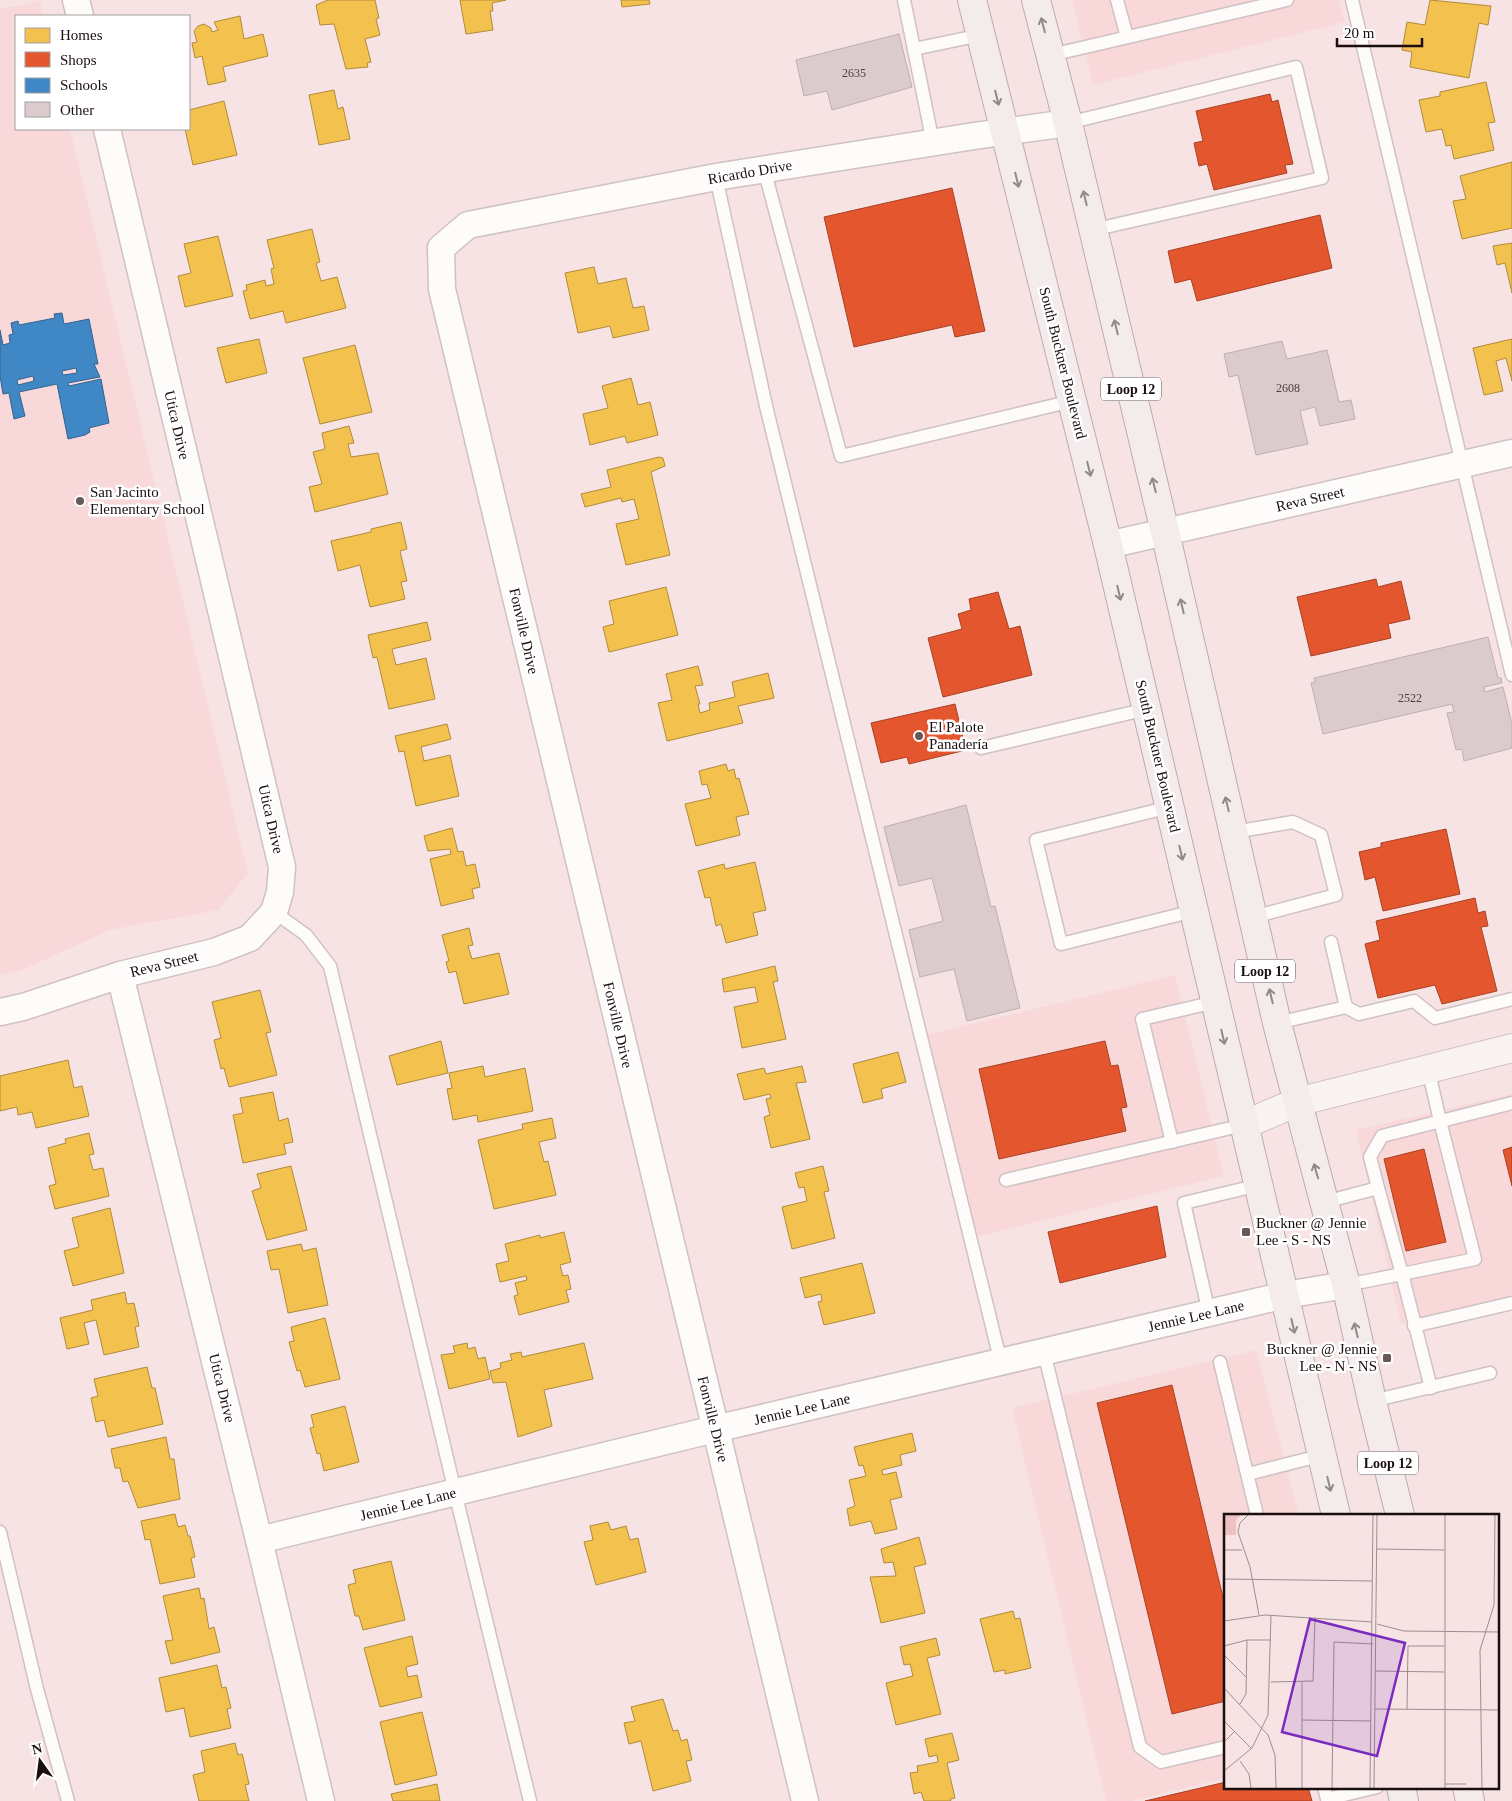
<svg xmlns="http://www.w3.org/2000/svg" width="1512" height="1801" font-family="Georgia,serif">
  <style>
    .built { fill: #f9d8da }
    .homes { fill: #f2c14e; stroke: #b18b3b }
    .shops { fill: #e4572e; stroke: #a74125 }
    .schools { fill: #3f88c5; stroke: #34638e; fill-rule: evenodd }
    .building { fill: #dbcbcc; stroke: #beafb0 }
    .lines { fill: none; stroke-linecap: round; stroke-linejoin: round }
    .lane-casing { stroke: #d0c1c2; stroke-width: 15 }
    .street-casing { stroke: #d0c1c2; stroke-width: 29 }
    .secondary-casing { stroke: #d0c1c2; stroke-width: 30 }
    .primary-casing { stroke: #bfaaab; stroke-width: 30 }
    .lane { stroke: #fefbfb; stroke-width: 12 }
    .street { stroke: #fefbfb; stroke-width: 26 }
    .secondary { stroke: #faf3f3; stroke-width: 28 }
    .primary { stroke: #f4ecec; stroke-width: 28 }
    .oneway { stroke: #928889 }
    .poi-dot { fill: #67595a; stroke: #fff; stroke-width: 2 }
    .labels { text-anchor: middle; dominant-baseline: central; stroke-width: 5; stroke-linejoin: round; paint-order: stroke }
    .number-label { font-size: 12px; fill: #4c3f40 }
    .shield { fill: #fff; stroke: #5f5657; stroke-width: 1 }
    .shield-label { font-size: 14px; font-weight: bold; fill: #1a0e0f }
    .street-label { font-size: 15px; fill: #1a0e0f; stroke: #fff }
    .poi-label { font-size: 15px; fill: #1a0e0f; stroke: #fff; text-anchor: start }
    .inset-road { fill: none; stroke: #9f8e8f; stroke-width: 1 }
    .view { fill: #7b2cbf; fill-opacity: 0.15; stroke: #7b2cbf; stroke-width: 2.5 }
    .inset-edge { fill: none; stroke: #1a0e0f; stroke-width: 2.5 }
  </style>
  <rect width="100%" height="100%" fill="#f7e3e4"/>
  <!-- built -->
  <g class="built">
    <polygon points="1072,0 1339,0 1345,22 1093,85"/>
    <polygon points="40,1 43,16 16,16 16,129 70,129 248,873 218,910 110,930 20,971 0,975 0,9"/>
    <polygon points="1175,975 1224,1176 971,1238 922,1036"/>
    <polygon points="1512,1094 1512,1298 1401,1324 1356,1130"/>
    <polygon points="1256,1350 1299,1515 1226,1515 1226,1778 1132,1801 1106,1801 1012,1408"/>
  </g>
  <!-- homes -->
  <g class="homes">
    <polygon points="328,0 375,0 379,18 376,19 380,35 365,39 371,62 367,63 368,67 346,69 334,24 320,25 316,5"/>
    <polygon points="460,0 506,0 492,3 493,11 490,11 493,30 466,34"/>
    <polygon points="621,0 649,0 650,4 622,7"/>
    <polygon points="1430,0 1491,6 1488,25 1479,23 1469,78 1410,67 1412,52 1402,50 1407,22 1425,25"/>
    <polygon points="240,16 244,39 263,34 268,56 223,67 226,81 208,85 202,56 195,58 192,43 197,42 194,31 198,26 204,24 211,28 212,32 218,30 214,22"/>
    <polygon points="1486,82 1495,122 1488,123 1494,150 1454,159 1451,145 1446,146 1442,129 1426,132 1419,100 1440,96 1440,92"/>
    <polygon points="334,90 338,109 343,107 350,139 319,145 309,95"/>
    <polygon points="224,101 237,155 193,165 185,129 189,129 189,110"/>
    <polygon points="1512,162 1512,228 1462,239 1453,201 1466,199 1460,176"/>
    <polygon points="312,229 320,262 316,263 321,281 337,277 346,308 286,323 283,311 250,319 243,291 247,290 246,285 265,280 266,286 274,284 271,269 274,268 267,240"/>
    <polygon points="218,236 233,296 185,307 178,276 191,273 184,244"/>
    <polygon points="1512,243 1512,293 1505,263 1497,265 1493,246"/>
    <polygon points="594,267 598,284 626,278 633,308 644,306 649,330 613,338 610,326 578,333 565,273"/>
    <polygon points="259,339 267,373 226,383 217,348"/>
    <polygon points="1512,339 1512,381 1506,358 1496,361 1503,391 1484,395 1473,348"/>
    <polygon points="355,345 372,412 320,424 303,358"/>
    <polygon points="631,378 638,405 650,402 658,435 627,443 625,436 590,445 583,414 608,408 602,386"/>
    <polygon points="349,426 354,443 348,444 351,457 378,453 388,494 315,512 309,487 322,484 313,452 325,449 322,433"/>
    <polygon points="659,457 663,458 665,466 651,472 670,555 626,565 616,524 639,519 634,499 622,502 621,498 585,507 581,494 611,487 607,470"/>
    <polygon points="401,522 407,549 400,551 407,581 401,582 405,599 370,607 360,565 338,571 331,541 371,532 371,529"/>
    <polygon points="666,587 678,635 609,652 603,627 614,624 609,601"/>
    <polygon points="427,622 431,640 392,649 396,665 426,658 435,699 389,709 377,657 373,658 368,635"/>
    <polygon points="698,666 703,685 695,686 700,704 698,704 700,713 710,710 709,703 735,697 732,682 768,673 774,698 738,706 743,723 667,741 658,703 672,700 666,674"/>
    <polygon points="447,724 451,739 421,747 424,761 450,755 459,796 416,806 404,751 399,752 395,736"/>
    <polygon points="726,764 728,771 734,769 736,779 739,778 749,814 736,817 740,835 696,846 685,804 711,798 707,784 702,785 699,771"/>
    <polygon points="452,828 458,852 463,851 466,866 475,864 480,887 472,889 474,898 441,906 430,859 451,854 450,849 428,851 424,836"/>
    <polygon points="755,862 766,910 753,913 758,935 726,943 721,924 716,926 710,897 705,898 698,871 724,864 725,869"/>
    <polygon points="469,928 473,945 468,946 472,959 499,953 509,994 464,1004 456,971 449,973 446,962 449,961 442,935"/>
    <polygon points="775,966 778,981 773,982 786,1039 742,1048 734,1007 758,1002 755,987 724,992 722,979"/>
    <polygon points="260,990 271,1032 266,1033 277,1075 229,1087 224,1068 221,1069 214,1040 221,1038 212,1002"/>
    <polygon points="441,1041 448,1073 397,1085 389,1056"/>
    <polygon points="898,1052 906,1082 881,1089 883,1098 863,1103 853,1064"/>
    <polygon points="68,1060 74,1088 82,1086 89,1116 36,1128 32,1112 18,1115 17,1107 0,1111 0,1076"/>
    <polygon points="483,1066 485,1077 525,1068 533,1111 478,1122 477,1115 453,1120 447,1089 452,1088 449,1073"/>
    <polygon points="802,1066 806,1082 796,1083 810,1139 771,1148 764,1117 770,1115 766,1099 771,1098 770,1094 744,1100 737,1074 764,1068 766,1074"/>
    <polygon points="273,1092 279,1121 288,1118 293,1142 284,1144 286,1154 243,1163 233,1115 243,1113 240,1098"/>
    <polygon points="552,1118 556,1138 539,1142 544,1162 548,1161 556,1195 494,1209 478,1140 523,1129 522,1124"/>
    <polygon points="89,1133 94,1154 89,1155 93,1170 103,1168 109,1196 55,1209 49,1186 56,1184 48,1148 66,1143 65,1139"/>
    <polygon points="291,1166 307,1230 267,1240 252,1191 261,1188 257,1174"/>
    <polygon points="823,1166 829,1191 824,1192 835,1238 792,1249 782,1207 807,1201 804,1187 799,1188 795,1173"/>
    <polygon points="110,1208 124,1273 73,1286 64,1251 79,1247 72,1218"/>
    <polygon points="564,1232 571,1262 560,1265 563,1276 568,1275 571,1289 566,1290 569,1302 519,1315 514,1296 518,1295 515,1283 527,1280 526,1276 500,1282 496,1264 509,1261 505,1244 540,1235 540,1238"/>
    <polygon points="301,1244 303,1251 316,1248 328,1305 288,1313 279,1269 271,1270 267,1251"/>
    <polygon points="862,1263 875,1313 824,1325 818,1302 822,1301 821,1294 805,1298 800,1278"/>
    <polygon points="125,1292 127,1304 134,1303 139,1326 135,1327 139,1347 104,1355 96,1320 84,1323 89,1344 67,1349 60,1318 93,1310 91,1300"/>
    <polygon points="325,1318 340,1379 305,1387 300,1370 297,1371 289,1342 294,1341 291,1327"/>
    <polygon points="467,1343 468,1349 475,1347 478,1359 485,1357 490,1379 449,1389 441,1355 455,1353 453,1346"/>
    <polygon points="584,1343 593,1379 544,1390 552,1426 518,1437 506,1382 493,1383 490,1371 501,1368 500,1363 512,1360 510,1354 521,1352 522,1357"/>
    <polygon points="147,1367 152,1388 155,1388 163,1424 108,1437 104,1420 96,1422 91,1398 98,1396 94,1379"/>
    <polygon points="345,1406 359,1462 324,1471 320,1453 317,1454 310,1428 314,1427 311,1415"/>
    <polygon points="912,1433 916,1451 900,1455 902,1465 882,1470 883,1475 896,1472 902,1497 890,1500 897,1529 875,1534 871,1521 850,1526 847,1509 855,1506 849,1480 866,1476 863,1465 859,1466 854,1447"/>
    <polygon points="166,1437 170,1459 174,1459 180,1499 138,1508 128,1481 123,1482 120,1468 115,1468 111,1449"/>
    <polygon points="175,1514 178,1527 185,1525 188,1536 190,1536 195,1557 191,1558 195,1577 160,1584 150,1539 145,1540 141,1521"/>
    <polygon points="608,1522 611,1530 626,1526 630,1540 638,1538 646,1572 596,1585 584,1542 593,1540 590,1526"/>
    <polygon points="919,1537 926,1564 914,1567 925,1613 881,1623 870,1577 896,1576 893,1562 884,1563 881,1549"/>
    <polygon points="391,1561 405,1620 363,1630 359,1616 355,1616 348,1585 356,1583 353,1570"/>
    <polygon points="199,1588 201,1599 204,1598 209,1629 214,1627 220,1652 171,1664 165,1641 173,1640 163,1596"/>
    <polygon points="1013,1611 1015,1619 1020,1618 1031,1668 1005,1674 1005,1670 994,1672 980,1619"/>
    <polygon points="412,1636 418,1664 406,1667 408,1677 417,1675 422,1697 380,1707 364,1648"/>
    <polygon points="936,1638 940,1655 927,1658 941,1714 896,1725 886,1683 913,1676 910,1664 904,1665 900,1647"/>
    <polygon points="217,1665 222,1688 226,1687 231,1708 227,1709 231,1728 190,1737 184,1708 166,1712 159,1678"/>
    <polygon points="663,1699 673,1731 678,1730 681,1741 687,1739 692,1760 686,1761 691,1781 653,1791 641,1741 629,1744 624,1723 635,1721 631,1707"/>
    <polygon points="422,1712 437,1775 395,1785 380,1722"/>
    <polygon points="952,1733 959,1760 947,1763 955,1798 950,1799 951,1801 924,1801 921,1792 914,1794 910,1773 918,1772 917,1766 938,1762 937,1755 929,1757 925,1739"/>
    <polygon points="235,1743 238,1755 242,1754 243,1757 249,1784 245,1785 249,1801 199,1801 193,1775 205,1772 201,1751"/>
    <polygon points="437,1784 440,1801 393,1801 391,1794"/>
  </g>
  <!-- shops -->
  <g class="shops">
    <polygon points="1270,94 1272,102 1278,100 1293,164 1285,165 1287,173 1214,190 1207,164 1199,166 1194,143 1203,141 1196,111"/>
    <polygon points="952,188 985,331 955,337 952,325 854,347 824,217"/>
    <polygon points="1320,215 1332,268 1197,301 1191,279 1175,283 1168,251"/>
    <polygon points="1376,579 1378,587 1401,581 1410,619 1388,624 1391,638 1311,656 1297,597"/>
    <polygon points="998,592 1009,629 1020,626 1032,675 943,697 928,638 962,629 958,614 971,610 969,599"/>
    <polygon points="955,704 966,750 909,764 907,757 881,763 871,723"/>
    <polygon points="1446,829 1460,894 1383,911 1375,877 1365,880 1359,852 1381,847 1381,843"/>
    <polygon points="1475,898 1478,913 1485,911 1488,926 1481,927 1497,991 1442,1004 1435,985 1378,998 1365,944 1380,940 1376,921"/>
    <polygon points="1105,1041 1111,1066 1118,1065 1127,1107 1121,1108 1126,1131 999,1159 979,1069"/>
    <polygon points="1512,1147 1512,1186 1503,1150"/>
    <polygon points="1424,1149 1446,1242 1406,1251 1384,1159"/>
    <polygon points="1157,1206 1166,1257 1060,1283 1048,1232"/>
    <polygon points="1172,1385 1226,1610 1226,1701 1172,1714 1097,1403"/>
    <polygon points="1226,1782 1226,1787 1308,1787 1312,1801 1145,1801"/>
  </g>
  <!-- schools -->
  <path class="schools" d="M62,313l2,11 25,-5 9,45h-4l6,13 -32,6 1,3 32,-7 8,44 -20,5 1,4 -5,3 -17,4 -11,-55 -38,8 6,24 -11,3 -5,-26 -6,1 -3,-18v-46l3,15 7,-2 -1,-8 4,-1 -2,-11 7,-2 1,4 36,-7 -1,-4zM76,368l1,5 -14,2 -1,-4zM33,376l1,5 -16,4 -1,-5z"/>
  <!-- building -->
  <g class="building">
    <polygon points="899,34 912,87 832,110 827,91 804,96 796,60"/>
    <polygon points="1282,341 1287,359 1327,350 1339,402 1351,400 1355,419 1320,426 1315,407 1300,411 1308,444 1256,455 1238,375 1229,377 1224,354"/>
    <polygon points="1488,637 1498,678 1501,678 1502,683 1484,687 1485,692 1503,687 1512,724 1512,748 1464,761 1462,749 1456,750 1447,713 1454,712 1452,704 1323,734 1311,683 1315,682 1314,678"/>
    <polygon points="966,805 991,907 995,906 1020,1008 967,1021 954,969 920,977 909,930 943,921 932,878 899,886 884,827"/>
  </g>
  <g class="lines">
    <defs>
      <g id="lane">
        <polyline points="904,0 933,143"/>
        <polyline points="1117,0 1127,37"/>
        <polyline points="1352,0 1512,675"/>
        <polyline points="914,49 981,35"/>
        <polyline points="1051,55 1287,0"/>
        <polyline points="1068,123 1296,67 1322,178 1092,230"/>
        <polyline points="764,169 841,456 1072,401"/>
        <polyline points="716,177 766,406 1001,1363"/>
        <polyline points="981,748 1147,709"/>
        <polyline points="1170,807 1036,840 1061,944 1194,911"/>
        <polyline points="1234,832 1293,822 1321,835 1336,895 1253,917"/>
        <polyline points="274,912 306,935 330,966 455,1492 530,1801"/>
        <polyline points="1346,1007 1359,1014 1414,1001 1435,1018 1512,999"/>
        <polyline points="1277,1023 1346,1007 1331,942"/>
        <polyline points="1428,1068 1440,1121 1475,1259 1402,1274 1431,1388"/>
        <polyline points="1172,1142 1142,1019 1215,1002"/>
        <polyline points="1006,1180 1244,1125"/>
        <polyline points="1378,1188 1370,1157 1382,1136 1512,1103"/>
        <polyline points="1325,1202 1378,1188 1402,1274 1346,1285"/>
        <polyline points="1209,1313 1184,1203 1259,1185"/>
        <polyline points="1414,1326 1512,1303"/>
        <polyline points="1044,1352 1140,1747 1161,1762 1226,1747"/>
        <polyline points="1220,1362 1257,1515"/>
        <polyline points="1372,1401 1490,1373"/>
        <polyline points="1248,1474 1323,1455"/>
        <polyline points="0,1532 37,1689 68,1801"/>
        <polyline points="1324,1787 1327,1799 1377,1787"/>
      </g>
      <g id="street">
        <polyline points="76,0 80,16"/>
        <polyline points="1108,545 1512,453"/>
        <polyline points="120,975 259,1540 321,1801"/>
        <polyline points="0,1012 23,1007 120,975 214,952 250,938 274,912 280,892 282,867 107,129"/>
        <polyline points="259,1540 715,1429 1285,1295 1346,1285"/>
        <polyline points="805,1801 442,289 441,248 468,225 716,177 974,136 1068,123"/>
      </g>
      <polyline id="secondary" points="1244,1125 1297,1102 1512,1048"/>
      <g id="primary">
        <polyline points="972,0 1108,545 1336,1515"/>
        <polyline points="1036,0 1068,123 1165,532 1277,1023 1346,1285 1372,1401 1400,1515"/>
        <polyline points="1401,1787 1404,1801"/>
        <polyline points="1467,1787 1470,1801"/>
      </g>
    </defs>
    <!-- lane casing -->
    <use href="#lane" class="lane-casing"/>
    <!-- street casing -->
    <use href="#street" class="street-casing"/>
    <!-- secondary casing -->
    <use href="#secondary" class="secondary-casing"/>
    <!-- primary casing -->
    <use href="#primary" class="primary-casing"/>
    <!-- lane -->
    <use href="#lane" class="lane"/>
    <!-- street -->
    <use href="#street" class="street"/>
    <!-- secondary -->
    <use href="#secondary" class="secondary"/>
    <!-- primary -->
    <use href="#primary" class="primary"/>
  </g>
  <!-- one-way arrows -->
  <defs><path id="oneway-shaft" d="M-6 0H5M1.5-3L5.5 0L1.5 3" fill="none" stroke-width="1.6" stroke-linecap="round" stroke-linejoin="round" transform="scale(1.25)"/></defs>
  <g class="oneway">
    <use href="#oneway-shaft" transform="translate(1043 25) rotate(-105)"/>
    <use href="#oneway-shaft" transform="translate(997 98) rotate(76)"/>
    <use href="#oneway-shaft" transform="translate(1017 180) rotate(76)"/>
    <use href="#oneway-shaft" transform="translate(1085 198) rotate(-103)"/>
    <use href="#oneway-shaft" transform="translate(1116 327) rotate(-104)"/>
    <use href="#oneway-shaft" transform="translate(1089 469) rotate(76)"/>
    <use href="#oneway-shaft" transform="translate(1154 485) rotate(-104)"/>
    <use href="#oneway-shaft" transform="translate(1119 593) rotate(77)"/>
    <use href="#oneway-shaft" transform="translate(1182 606) rotate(-103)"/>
    <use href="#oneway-shaft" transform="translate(1227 804) rotate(-103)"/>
    <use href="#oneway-shaft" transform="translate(1181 853) rotate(77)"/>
    <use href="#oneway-shaft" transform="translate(1271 996) rotate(-103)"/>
    <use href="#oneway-shaft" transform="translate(1223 1037) rotate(77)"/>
    <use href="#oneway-shaft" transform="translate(1316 1171) rotate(-106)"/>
    <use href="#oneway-shaft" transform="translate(1293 1326) rotate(77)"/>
    <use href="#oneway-shaft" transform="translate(1356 1330) rotate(-103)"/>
    <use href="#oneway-shaft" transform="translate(1329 1484) rotate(77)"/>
  </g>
  <!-- markers -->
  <g class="poi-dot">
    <circle cx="80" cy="501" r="5"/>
    <circle cx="919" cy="736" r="5"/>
    <rect x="1241" y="1227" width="10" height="10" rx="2.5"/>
    <rect x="1382" y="1353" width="10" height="10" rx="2.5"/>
  </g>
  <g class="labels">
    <!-- number labels -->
    <g class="number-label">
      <text x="854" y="73">2635</text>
      <text x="1288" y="388">2608</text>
      <text x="1410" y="698">2522</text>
    </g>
    <!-- shield labels -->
    <g class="shield">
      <rect x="1101" y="377.5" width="60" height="23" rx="4"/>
      <rect x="1235" y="959.5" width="60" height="23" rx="4"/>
      <rect x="1358" y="1451.5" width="60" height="23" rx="4"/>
    </g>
    <g class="shield-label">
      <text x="1131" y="389">Loop 12</text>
      <text x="1265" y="971">Loop 12</text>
      <text x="1388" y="1463">Loop 12</text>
    </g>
    <!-- street labels -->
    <g class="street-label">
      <text transform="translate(750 172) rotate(-10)">Ricardo Drive</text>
      <text transform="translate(1063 363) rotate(76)">South Buckner Boulevard</text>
      <text transform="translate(177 425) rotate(77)">Utica Drive</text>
      <text transform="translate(1310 499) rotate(-13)">Reva Street</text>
      <text transform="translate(524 631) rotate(77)">Fonville Drive</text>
      <text transform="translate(1158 756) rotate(77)">South Buckner Boulevard</text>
      <text transform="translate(271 819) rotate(77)">Utica Drive</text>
      <text transform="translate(164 964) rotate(-14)">Reva Street</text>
      <text transform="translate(618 1025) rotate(77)">Fonville Drive</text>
      <text transform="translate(1196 1316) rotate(-13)">Jennie Lee Lane</text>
      <text transform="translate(222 1388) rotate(76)">Utica Drive</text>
      <text transform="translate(802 1409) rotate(-13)">Jennie Lee Lane</text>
      <text transform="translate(713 1419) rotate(76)">Fonville Drive</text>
      <text transform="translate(408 1504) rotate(-14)">Jennie Lee Lane</text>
    </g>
    <!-- poi labels -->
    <g class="poi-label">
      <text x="90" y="492">San Jacinto<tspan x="90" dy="17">Elementary School</tspan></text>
      <text x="929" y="727">El Palote<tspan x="929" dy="17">Panadería</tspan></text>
      <text x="1256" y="1223">Buckner @ Jennie<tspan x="1256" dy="17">Lee - S - NS</tspan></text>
      <text x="1377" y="1349" text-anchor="end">Buckner @ Jennie<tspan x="1377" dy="17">Lee - N - NS</tspan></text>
    </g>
  </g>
  <!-- overview -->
  <g transform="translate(1224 1514)">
    <rect width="275" height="275" fill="#f7e3e4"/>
    <path d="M0,1h17l-5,5v15h-12z" fill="#eec0c2"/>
    <path class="inset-road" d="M24,1l-8,8 -2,9 12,35 9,48M153,35l67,1M0,36h18M0,65l148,2M0,107l41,-6 107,7M153,110l27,7 95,1M0,132l23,-6h24M0,141l22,22M152,157l68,1M47,168l42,-1 2,-64M0,174l44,47 7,20 1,33M16,190l6,-10 1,-54M151,195l124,1M183,195l1,-63h36M78,206l69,1M0,207l27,27M0,228l11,-11M16,247l9,13 2,14M0,257l28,-23 16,-33 3,-100M221,270h21M78,274v-106M108,274l2,-146 39,2M146,274l3,-273M150,274l3,-273M221,274v-273M258,274l-2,-138 14,-45 1,-90"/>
    <path class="view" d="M86,105l95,24 -28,113 -95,-24z"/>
    <rect width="275" height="275" class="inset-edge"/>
  </g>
  <!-- legend -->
  <rect x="15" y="15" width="175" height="115" fill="#ffffff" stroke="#a39f9f"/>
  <rect x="25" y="28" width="25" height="15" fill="#f2c14e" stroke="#a39f9f"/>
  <text x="60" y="40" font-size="15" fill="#1a0e0f">Homes</text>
  <rect x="25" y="52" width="25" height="15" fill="#e4572e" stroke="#a39f9f"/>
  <text x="60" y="65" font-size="15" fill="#1a0e0f">Shops</text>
  <rect x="25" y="78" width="25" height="15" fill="#3f88c5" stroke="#a39f9f"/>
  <text x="60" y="90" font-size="15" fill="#1a0e0f">Schools</text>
  <rect x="25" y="102" width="25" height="15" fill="#dbcbcc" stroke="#a39f9f"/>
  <text x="60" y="115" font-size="15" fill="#1a0e0f">Other</text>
  <!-- north arrow -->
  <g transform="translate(40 1761) rotate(346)" stroke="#ffffff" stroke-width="4" paint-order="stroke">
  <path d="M0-4L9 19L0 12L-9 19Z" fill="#1a0e0f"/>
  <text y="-8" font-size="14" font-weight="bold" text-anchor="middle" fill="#1a0e0f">N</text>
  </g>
  <!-- scale -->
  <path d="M1337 38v8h85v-8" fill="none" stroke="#1a0e0f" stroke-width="2.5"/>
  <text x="1344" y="38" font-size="15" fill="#1a0e0f" stroke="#ffffff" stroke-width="4" paint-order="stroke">20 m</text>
</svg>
